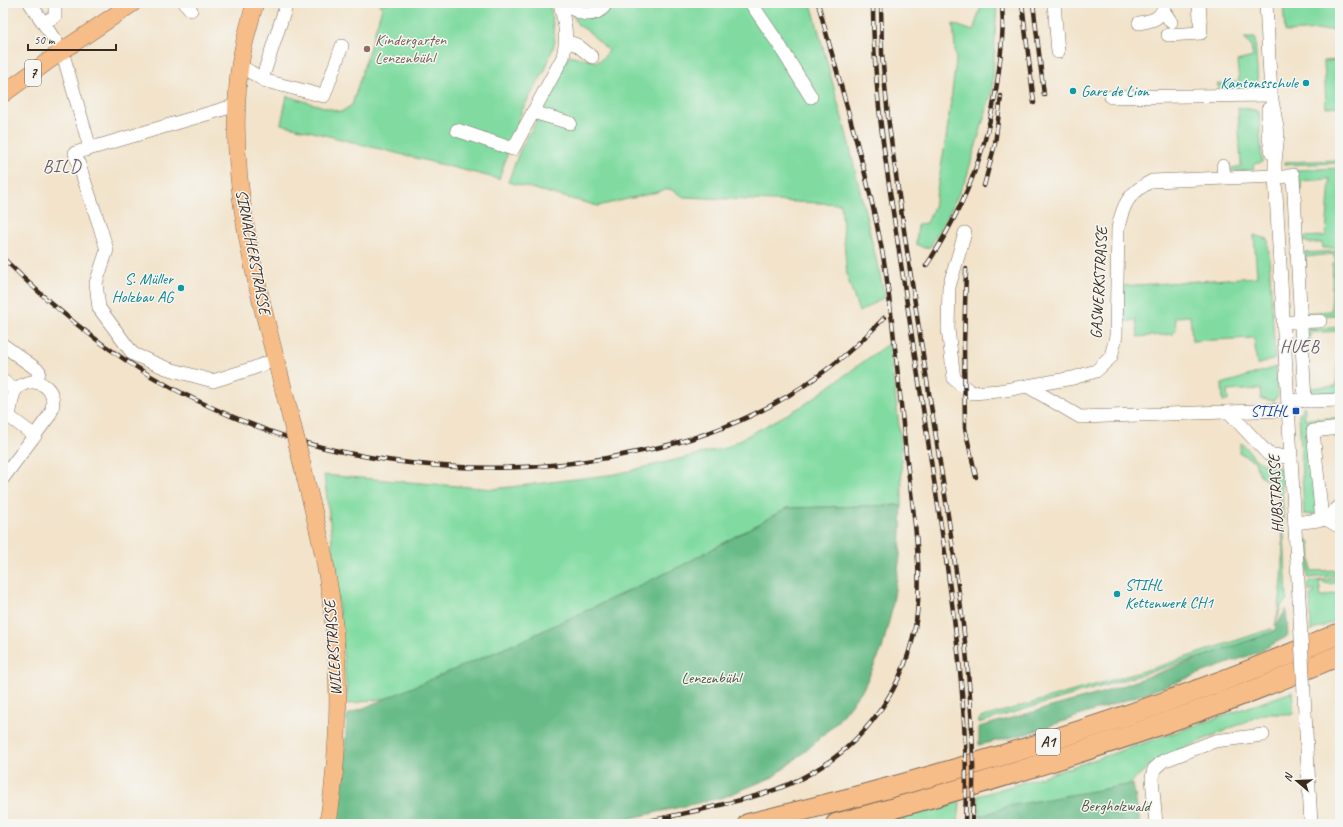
<svg xmlns="http://www.w3.org/2000/svg" width="1343" height="827" font-family="Caveat,sans-serif">
  <style>
    .green { fill: #81dba1; stroke: #5e8260 }
    .forest { fill: #68bb87; stroke: #527252 }
    .lines { fill: none; stroke-linecap: round; stroke-linejoin: round }
    .minor-casing { stroke: #7b6b5a; stroke-width: 14 }
    .major-casing { stroke: #7b6b5a; stroke-width: 18 }
    .highway-casing { stroke: #7b6b5a; stroke-width: 22 }
    .minor { stroke: #fff; stroke-width: 13 }
    .major { stroke: #f7bd88; stroke-width: 17 }
    .highway { stroke: #f7bd88; stroke-width: 20 }
    .rail-casing { stroke: #3b2a1e; stroke-width: 4.5 }
    .rail { stroke: #f6f6f2; stroke-width: 3; stroke-dasharray: 9; stroke-linecap: butt }
    .minor-bridge-casing { stroke: #7b6b5a; stroke-width: 14; stroke-linecap: butt }
    .major-bridge-casing { stroke: #7b6b5a; stroke-width: 18; stroke-linecap: butt }
    .minor-bridge { stroke: #fff; stroke-width: 13 }
    .major-bridge { stroke: #f7bd88; stroke-width: 17 }
    .education-dot { fill: #8d6e63; stroke: #f6f6f2; stroke-width: 1.5 }
    .culture-dot { fill: #0f9aa8; stroke: #f6f6f2; stroke-width: 1.5 }
    .transit-dot { fill: #1a4fb4; stroke: #f6f6f2; stroke-width: 1.5 }
    .labels { text-anchor: middle; dominant-baseline: central; stroke-width: 3; stroke-linejoin: round; paint-order: stroke }
    .shield { fill: #f6f6f2; stroke: #73675e; stroke-width: 1 }
    .shield-label { font-size: 15px; font-weight: bold; fill: #3b2a1e }
    .education-label { font-size: 16px; fill: #785e54; stroke: #f6f6f2; text-anchor: start }
    .culture-label { font-size: 16px; fill: #0d838f; stroke: #f6f6f2; text-anchor: end }
    .street-label { font-size: 16px; fill: #3b2a1e; stroke: #f6f6f2 }
    .transit-label { font-size: 16px; fill: #164399; stroke: #f6f6f2; text-anchor: end }
    .park-label { font-size: 16px; fill: #4c563f; stroke: #f6f6f2 }
    .neighbourhood-label { font-size: 17px; letter-spacing: 1px; fill: #685a62; stroke: #f6f6f2 }
    .quarter-label { font-size: 18px; letter-spacing: 1px; fill: #685a62; stroke: #f6f6f2 }
  </style>
  <rect width="100%" height="100%" fill="#f6f6f2"/>
  <filter id="ink" filterUnits="userSpaceOnUse"><feTurbulence type="fractalNoise" baseFrequency=".025" numOctaves="2"/><feDisplacementMap in="SourceGraphic" scale="8" xChannelSelector="R" yChannelSelector="G"/><feConvolveMatrix kernelMatrix="1 2 1 2 8 2 1 2 1" color-interpolation-filters="sRGB"/></filter>
  <filter id="wash" filterUnits="userSpaceOnUse"><feTurbulence type="fractalNoise" baseFrequency=".012" numOctaves="4" result="noise"/><feDisplacementMap in="SourceGraphic" scale="16" xChannelSelector="R" yChannelSelector="G"/><feGaussianBlur stdDeviation="0.9" result="paint"/><feColorMatrix in="noise" values="0 0 0 0 0 0 0 0 0 0 0 0 0 0 0 0 0 1.4 0 .05"/><feComposite in="paint" operator="in"/></filter>
  <g filter="url(#wash)">
    <rect width="100%" height="100%" fill="#f2e3ca"/>
    <!-- green -->
    <g class="green">
      <polygon points="380,3 548,3 551,10 555,42 545,70 522,110 499,179 281,124 287,96 341,112 352,105 382,8"/>
      <polygon points="567,3 811,3 848,140 885,297 859,312 847,276 841,204 684,197 670,189 598,206 508,182 520,150 537,120 569,55 597,62 602,59 609,51 588,31 578,25"/>
      <polygon points="982,3 997,3 992,91 966,179 948,215 930,247 924,248 916,244 918,224 927,223 934,207 946,139 956,61 953,24 973,31"/>
      <polygon points="1283,3 1340,3 1340,29 1285,32"/>
      <path d="M1244,38h11l3,47c-13,8 -26,8 -39,3l-2,-4 22,-2 -2,-21 16,-4 -2,-11z"/>
      <polygon points="1340,60 1340,106 1326,107 1324,61"/>
      <polygon points="1238,107 1259,111 1262,162 1255,164 1253,170 1224,172 1222,170 1241,166"/>
      <polygon points="1340,160 1340,163 1285,165 1285,162"/>
      <polygon points="1340,168 1340,248 1323,248 1322,243 1307,243 1307,241 1300,242 1299,237 1326,236 1330,179 1301,181 1301,190 1296,191 1296,170"/>
      <polygon points="1254,235 1268,239 1275,359 1257,365 1254,338 1192,341 1190,316 1175,317 1176,330 1173,334 1138,337 1136,320 1123,322 1122,286 1257,277"/>
      <polygon points="1340,251 1340,322 1338,315 1303,316 1303,313 1331,311 1333,263 1336,263 1333,254 1305,257 1306,267 1301,267 1300,253"/>
      <polygon points="1340,327 1340,395 1309,395 1308,388 1336,386 1339,333 1338,331 1310,333 1310,343 1305,342 1304,330"/>
      <polygon points="889,343 901,443 902,505 787,508 627,596 388,698 348,704 331,530 324,475 494,489 616,474 725,448 804,405"/>
      <polygon points="1276,367 1278,395 1274,401 1261,399 1260,389 1227,391 1228,401 1223,401 1222,384"/>
      <polygon points="1303,406 1305,407 1305,419 1340,418 1340,424 1310,428 1309,466 1316,476 1318,511 1312,515 1304,514 1299,413 1302,412"/>
      <path d="M1241,443c8,5 12,17 21,20 6,3 13,2 19,6l6,131 -5,4 -7,22c11,-45 9,-94 3,-140 -13,-7 -20,-8 -23,-25l-8,-4 -8,-5z"/>
      <polygon points="1306,540 1310,542 1311,571 1340,570 1340,575 1308,578"/>
      <polygon points="1340,577 1340,582 1329,584 1319,581 1321,597 1340,592 1340,619 1311,631 1310,595 1315,592 1314,590 1309,592 1308,583 1310,582"/>
      <polygon points="1271,629 1273,632 1221,651 978,723 980,718 1157,667"/>
      <path d="M1292,692l2,22h-31l-108,47 -27,24 -74,13 -75,19 -1,-21c106,-31 210,-68 314,-104z"/>
      <polygon points="960,802 958,824 879,824"/>
    </g>
    <!-- forest -->
    <g class="forest">
      <polygon points="902,505 900,556 892,609 882,649 863,689 836,723 808,749 773,777 724,797 605,824 334,824 344,764 347,715 519,642 681,566 787,508"/>
      <polygon points="1286,609 1288,636 1256,653 1149,692 1026,734 979,745 979,727 1102,693 1273,632"/>
      <polygon points="1133,784 1140,824 987,824 979,817 1008,806"/>
    </g>
  </g>
  <g filter="url(#ink)">
    <g class="lines">
      <defs>
        <g id="minor">
          <polyline points="30,3 62,51 90,148"/>
          <polyline points="185,3 191,10"/>
          <path d="M562,3c14,8 28,18 42,4"/>
          <polyline points="751,3 778,43 811,97"/>
          <polyline points="1054,3 1058,52"/>
          <polyline points="1266,3 1271,95 1278,133 1275,162 1275,176 1299,599"/>
          <polyline points="1163,10 1171,22"/>
          <polyline points="44,23 55,16 55,3"/>
          <path d="M1139,23c13,-2 23,-4 26,-20"/>
          <polyline points="1168,35 1201,33 1199,3"/>
          <polyline points="566,41 577,45 592,57"/>
          <polyline points="240,66 266,81 324,96 342,46"/>
          <polyline points="262,79 287,3"/>
          <polyline points="1111,97 1271,95"/>
          <polyline points="237,105 75,153 100,227 107,250 96,283 99,308 133,354 166,368 213,381 251,369 275,360"/>
          <polyline points="1268,109 1268,133 1272,153"/>
          <polyline points="533,112 570,123"/>
          <path d="M457,130l56,19 50,-92c5,-23 2,-32 -3,-54"/>
          <polyline points="1223,166 1224,178"/>
          <polyline points="1283,177 1293,175 1305,401"/>
          <path d="M965,233l-16,54 -1,42 6,50 18,14 27,-2 74,-13 23,-7 15,-14 5,-21 2,-108c5,-24 11,-36 34,-47l123,-5"/>
          <polyline points="1292,322 1320,321"/>
          <polyline points="3,345 39,371 37,382"/>
          <path d="M3,381l12,9c21,-20 48,1 34,26l-46,62"/>
          <polyline points="1027,386 1080,417 1288,410"/>
          <polyline points="1296,400 1310,401 1340,400"/>
          <polyline points="3,412 35,436"/>
          <polyline points="1229,412 1268,454 1291,458"/>
          <path d="M8,416c4,-9 3,-17 7,-26"/>
          <polyline points="1326,519 1340,527"/>
          <polyline points="1322,520 1313,431 1340,428"/>
          <polyline points="1295,523 1326,519 1340,506"/>
          <polyline points="1305,713 1311,824"/>
          <polyline points="1156,824 1152,778 1154,769 1163,761 1215,741 1263,735"/>
        </g>
        <g id="major">
          <path d="M255,3c-7,26 -15,52 -17,80 -10,111 23,217 50,324"/>
          <polyline points="3,94 62,51 133,3"/>
          <path d="M303,468c7,30 15,59 21,89 17,87 18,179 4,267"/>
        </g>
        <g id="highway">
          <path d="M748,824c202,-49 401,-108 592,-191"/>
          <path d="M836,824c172,-46 341,-99 504,-169"/>
        </g>
      </defs>
      <!-- minor casing -->
      <use href="#minor" class="minor-casing"/>
      <!-- major casing -->
      <use href="#major" class="major-casing"/>
      <!-- highway casing -->
      <use href="#highway" class="highway-casing"/>
      <!-- minor -->
      <use href="#minor" class="minor"/>
      <!-- major -->
      <use href="#major" class="major"/>
      <!-- highway -->
      <use href="#highway" class="highway"/>
      <defs>
        <g id="rail">
          <path d="M873,3c0,79 12,157 24,235 14,90 27,179 41,268 16,105 32,211 27,318"/>
          <path d="M881,3l1,51 6,63c16,122 36,243 55,365 17,113 35,227 29,342"/>
          <polyline points="1002,3 1003,28"/>
          <polyline points="1022,3 1034,103"/>
          <polyline points="1033,3 1044,95"/>
          <polyline points="984,186 995,144 1001,96"/>
          <path d="M3,258c57,57 120,108 193,142 41,20 85,37 129,48 106,25 211,27 317,3 45,-9 89,-24 130,-46 42,-23 79,-52 112,-87"/>
          <path d="M926,266c51,-77 73,-153 77,-244"/>
          <polyline points="966,269 964,346 965,428 976,477"/>
          <path d="M637,824c25,-6 50,-11 75,-17 34,-8 69,-16 99,-34 62,-35 103,-100 107,-171 3,-49 -6,-99 -12,-148 -6,-61 -12,-121 -20,-181 -15,-92 -44,-180 -68,-270"/>
        </g>
      </defs>
      <!-- rail casing -->
      <use href="#rail" class="rail-casing"/>
      <!-- rail -->
      <use href="#rail" class="rail"/>
      <defs>
        <polyline id="minor-bridge" points="1299,599 1305,713"/>
        <polyline id="major-bridge" points="288,407 303,468"/>
      </defs>
      <!-- minor-bridge casing -->
      <use href="#minor-bridge" class="minor-bridge-casing"/>
      <!-- major-bridge casing -->
      <use href="#major-bridge" class="major-bridge-casing"/>
      <!-- minor-bridge -->
      <use href="#minor-bridge" class="minor-bridge"/>
      <!-- major-bridge -->
      <use href="#major-bridge" class="major-bridge"/>
    </g>
  </g>
  <!-- markers -->
  <circle class="education-dot" cx="367" cy="49" r="4"/>
  <g class="culture-dot">
    <circle cx="1306" cy="83" r="4"/>
    <circle cx="1073" cy="91" r="4"/>
    <circle cx="181" cy="288" r="4"/>
    <circle cx="1117" cy="594" r="4"/>
  </g>
  <rect class="transit-dot" x="1292" y="407" width="8" height="8" rx="2"/>
  <g class="labels">
    <!-- shield labels -->
    <g class="shield">
      <rect x="25" y="60" width="16" height="26" rx="3"/>
      <rect x="1036" y="729" width="24" height="26" rx="3"/>
    </g>
    <g class="shield-label">
      <text x="33" y="73">7</text>
      <text x="1048" y="742">A1</text>
    </g>
    <!-- education labels -->
    <g class="education-label">
      <text x="375" y="40">Kindergarten<tspan x="375" dy="18">Lenzenbühl</tspan></text>
    </g>
    <!-- culture labels -->
    <g class="culture-label">
      <text x="1298" y="83">Kantonsschule</text>
      <text x="1081" y="91" text-anchor="start">Gare de Lion</text>
      <text x="173" y="279">S. Müller<tspan x="173" dy="18">Holzbau AG</tspan></text>
      <text x="1125" y="585" text-anchor="start">STIHL<tspan x="1125" dy="18">Kettenwerk CH1</tspan></text>
    </g>
    <!-- street labels -->
    <g class="street-label">
      <text transform="translate(253 252) rotate(79)">SIRNACHERSTRASSE</text>
      <text transform="translate(1099 283) rotate(-87)">GASWERKSTRASSE</text>
      <text transform="translate(1276 494) rotate(-93)">HUBSTRASSE</text>
      <text transform="translate(333 648) rotate(-94)">WILERSTRASSE</text>
    </g>
    <!-- transit labels -->
    <g class="transit-label">
      <text x="1288" y="411">STIHL</text>
    </g>
    <!-- park labels -->
    <g class="park-label">
      <text x="711" y="678">Lenzenbühl</text>
      <text x="1115" y="806">Bergholzwald</text>
    </g>
    <!-- neighbourhood labels -->
    <g class="neighbourhood-label">
      <text x="1300" y="346">HUEB</text>
    </g>
    <!-- quarter labels -->
    <g class="quarter-label">
      <text x="62" y="166">BILD</text>
    </g>
  </g>
  <!-- margin -->
  <rect width="1343" height="827" fill="none" stroke="#f6f6f2" stroke-width="16"/>
  <!-- north arrow -->
  <g transform="translate(1297 781) rotate(289)" stroke="#f6f6f2" stroke-width="3" paint-order="stroke">
  <path d="M0-3L7 15L0 10L-7 15Z" fill="#3b2a1e"/>
  <text y="-6" font-size="11" font-weight="bold" text-anchor="middle" fill="#3b2a1e">N</text>
  </g>
  <!-- scale -->
  <path d="M28 44v6h88v-6" fill="none" stroke="#3b2a1e" stroke-width="2"/>
  <text x="34" y="44" font-size="12" fill="#3b2a1e" stroke="#f6f6f2" stroke-width="3" paint-order="stroke">50 m</text>
</svg>
